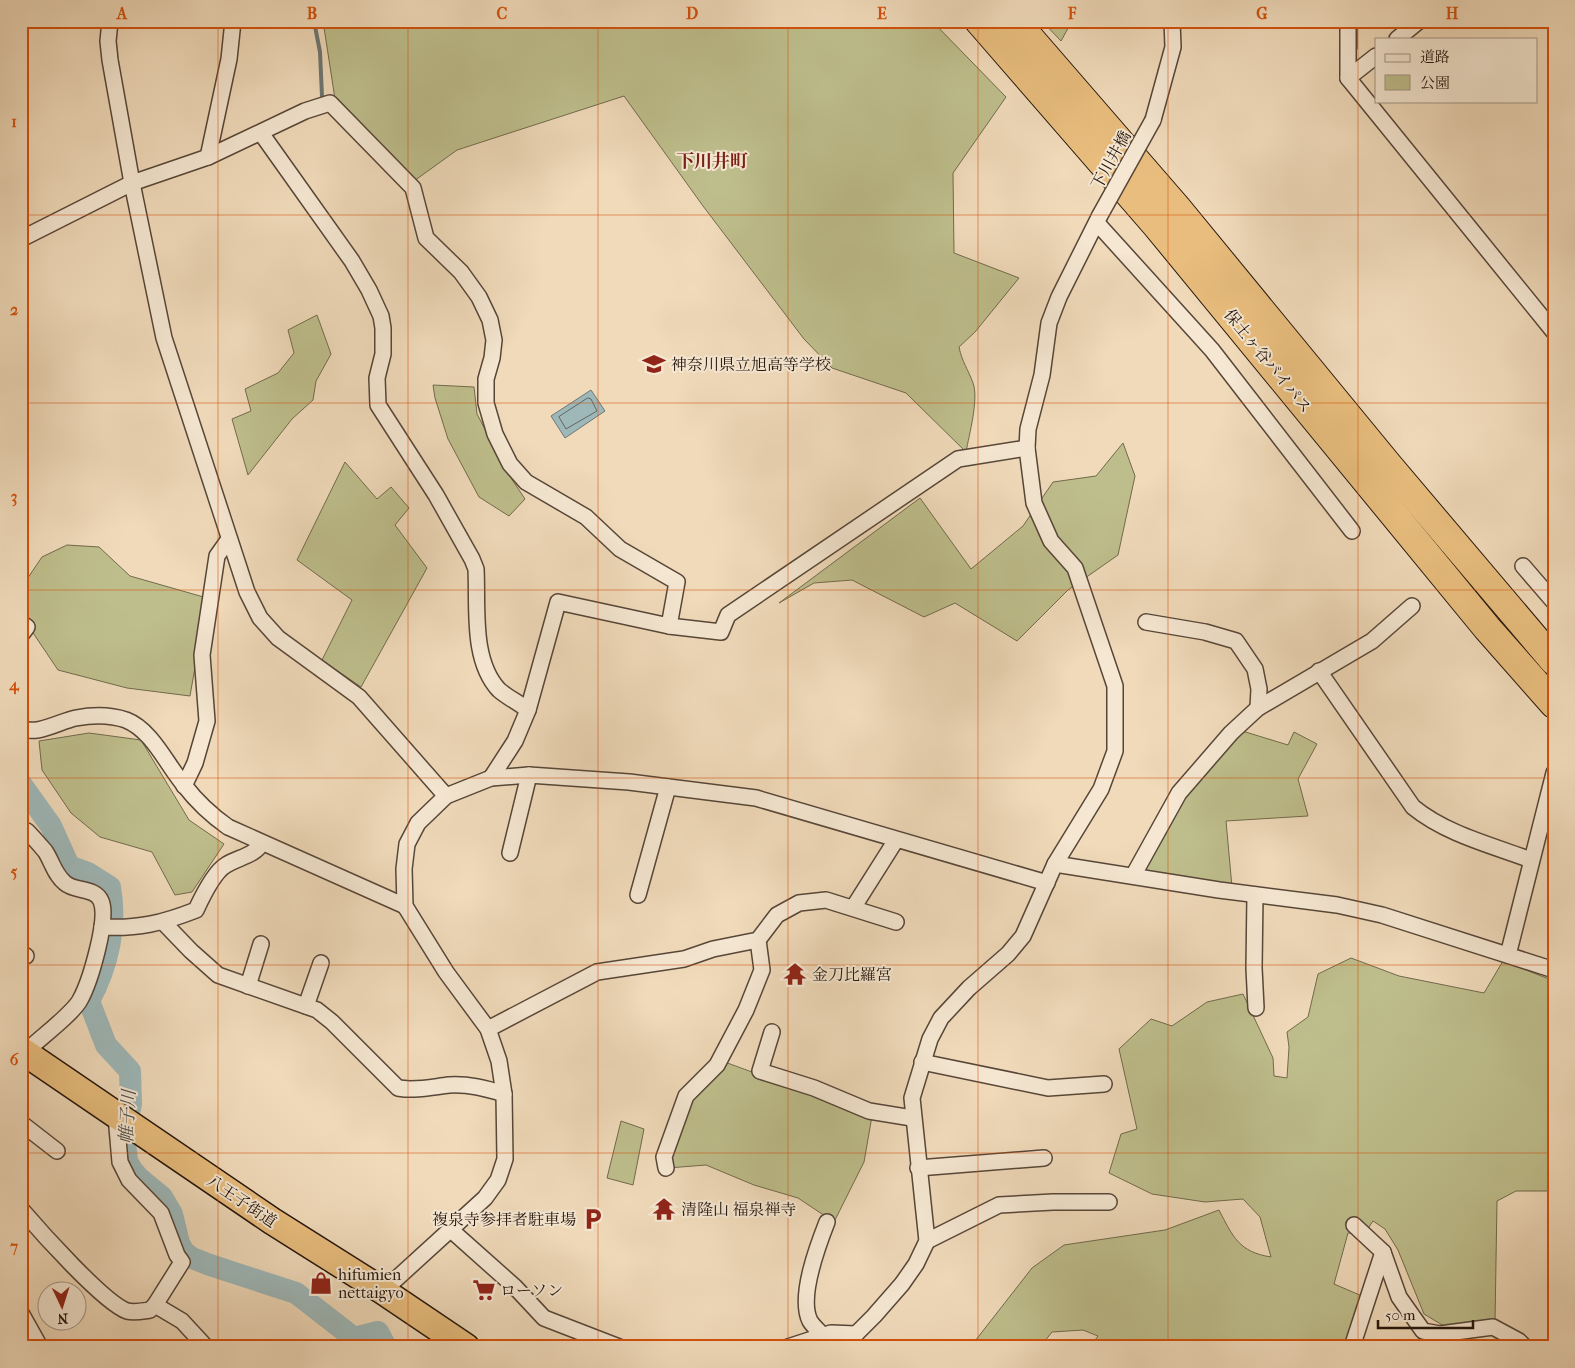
<svg xmlns="http://www.w3.org/2000/svg" width="1575" height="1368" font-family="'IM FELL French Canon','Noto Serif JP',serif">
  <style>
    .green { fill: #bebe8c; stroke: #716a4c }
    .water { fill: #9eb8b9; stroke: #6d7774 }
    .lines { fill: none; stroke-linecap: round; stroke-linejoin: round }
    .shore { stroke: #616662; stroke-width: 1 }
    .stream { stroke: #6d7774; stroke-width: 4 }
    .river { stroke: #9eb8b9; stroke-width: 22 }
    .minor-casing { stroke: #574638; stroke-width: 18 }
    .trunk-casing { stroke: #24150c; stroke-width: 29 }
    .motorway-casing { stroke: #24150c; stroke-width: 30 }
    .minor { stroke: #f5e7d2; stroke-width: 15 }
    .trunk { stroke: #e8bd7d; stroke-width: 26 }
    .motorway { stroke: #e8bd7d; stroke-width: 28 }
    .minor-bridge-casing { stroke: #574638; stroke-width: 18; stroke-linecap: butt }
    .minor-bridge { stroke: #f5e7d2; stroke-width: 15 }
    .grid { fill: none; stroke: #d4520c; stroke-width: 1; stroke-opacity: 0.55 }
    .labels { text-anchor: middle; dominant-baseline: central; stroke-width: 4; stroke-linejoin: round; paint-order: stroke }
    .street-label { font-size: 16px; fill: #24150c; stroke: #f5e7d2 }
    .poi-label { font-size: 16px; fill: #24150c; stroke: #f5e7d2; text-anchor: start }
    .neighbourhood-label { font-size: 18px; font-weight: bold; fill: #7a1f14; stroke: #f5e7d2 }
    .water-label { font-size: 18px; font-style: italic; fill: #4f4e49; stroke: #f5e7d2 }
    .neatline { fill: none; stroke: #d4520c; stroke-width: 2 }
    .grid-label { font-size: 16px; text-anchor: middle; font-weight: bold; fill: #d4520c }
  </style>
  <rect width="100%" height="100%" fill="#f0daba"/>
  <filter id="stains"><feTurbulence type="fractalNoise" baseFrequency=".004" numOctaves="4"/><feColorMatrix values="0 0 0 0 .2 0 0 0 0 .09 0 0 0 0 .02 0 0 0 .5 -.17"/></filter>
  <radialGradient id="worn" r=".72"><stop offset=".6" stop-color="#630" stop-opacity="0"/><stop offset="1" stop-color="#630" stop-opacity=".3"/></radialGradient>
  <!-- green -->
  <g class="green">
    <path d="M323,21h609l74,76 -53,76 1,80 65,25 -44,54 -16,15c3,15 9,22 14,36 6,16 -4,52 -7,69l-60,-59 -74,-25 -28,-29 -101,-133 -79,-110 -167,54 -43,31 -79,-82z"/>
    <polygon points="1042,21 1072,21 1061,41"/>
    <polygon points="317,315 331,354 316,381 313,400 292,419 248,475 232,419 251,411 245,389 278,373 294,353 288,330"/>
    <polygon points="433,385 474,387 477,414 509,475 525,499 509,516 479,497 448,439 435,398"/>
    <polygon points="1123,443 1135,476 1118,555 1068,590 1017,641 955,603 924,617 852,580 814,583 779,603 920,498 971,569 1023,526 1053,482 1096,476"/>
    <polygon points="345,462 377,499 391,487 409,508 395,525 427,568 361,687 322,660 352,600 297,560"/>
    <polygon points="67,545 99,547 130,576 207,598 190,696 127,688 58,670 21,615 21,588 42,557"/>
    <polygon points="1239,730 1288,745 1294,732 1317,744 1298,779 1308,816 1226,821 1232,887 1140,873 1180,800"/>
    <polygon points="89,733 141,740 189,820 224,844 192,892 175,895 152,852 100,837 71,813 42,770 39,741"/>
    <path d="M1351,958l48,18 85,17 19,-32 51,20v210h-38l-19,10 -2,121 -46,7 -25,-15 -26,-64 -13,-21 -12,-8 -8,12h-17l-14,51 28,12 -16,51h-256l8,-11 -15,-6 -31,2 -12,15h-56l-9,-6 57,-73 32,-23 101,-15 54,-20c14,27 20,42 52,47l-11,-40 -17,-18 -38,3 -53,-8 -43,-21 12,-39 16,-5 -18,-80 32,-30 21,7 35,-24 36,-8 30,64 1,18 13,2 2,-31 -2,-15 21,-15 10,-43z"/>
    <polygon points="722,1061 872,1116 864,1162 834,1222 798,1198 754,1185 706,1165 668,1168 685,1108"/>
    <polygon points="621,1121 644,1129 633,1185 607,1178"/>
  </g>
  <!-- water -->
  <polygon class="water" points="591,390 605,411 565,438 551,416"/>
  <g class="lines">
    <!-- shore -->
    <polygon class="shore" points="588,398 591,399 597,411 566,429 559,417"/>
    <!-- stream -->
    <g class="stream">
      <polyline points="314,21 320,52 322,96"/>
      <polyline points="1356,21 1356,48"/>
    </g>
    <!-- river -->
    <path class="river" d="M21,784l30,42 18,40 19,7 22,14c7,39 -2,79 -21,114l17,44 24,26 1,33 -7,30 3,27 5,9 7,8 23,19 10,17 7,29 5,9 8,6 18,7 86,28 58,45 24,-6 8,15"/>
    <defs>
      <g id="minor">
        <polyline points="110,21 108,41 110,60 132,183 164,338 247,592 260,618 278,638 359,697 446,796"/>
        <polyline points="1348,21 1348,78 1554,332"/>
        <polyline points="1397,39 1419,21"/>
        <polyline points="1348,78 1376,56"/>
        <polyline points="1153,120 1173,47 1172,21"/>
        <path d="M261,133l91,128 17,29 12,26 2,12v26l-6,24 1,27 58,90 36,64 4,10c2,38 -5,91 23,121 8,7 20,13 29,20"/>
        <polyline points="208,157 229,59 233,21"/>
        <polyline points="1097,223 1212,350 1352,531"/>
        <polyline points="21,239 132,183 208,157 305,111 330,103 413,188 426,238 461,272 479,297 490,320 494,340 492,358 486,379 486,403 495,434 510,464 526,482 586,517 620,549 677,582 669,626"/>
        <polyline points="1523,566 1554,602"/>
        <polyline points="1146,622 1205,632 1236,641 1255,669 1259,689 1258,708"/>
        <polyline points="21,623 27,627 21,635"/>
        <path d="M1319,671l94,136c33,27 78,38 118,53"/>
        <path d="M21,728c16,8 39,-7 55,-10 16,-3 35,-3 50,2 26,10 41,45 58,65 13,17 27,30 44,42l177,79"/>
        <polyline points="491,778 515,741 528,710 558,602 669,626 721,632 728,615 958,459 1027,448"/>
        <polyline points="184,786 195,763 207,721 202,655 217,556 229,539"/>
        <path d="M21,837l6,-6c6,6 12,13 18,20 7,10 9,23 20,32 10,9 30,4 36,18 8,18 -11,81 -21,99 -7,13 -37,36 -49,47l-10,2"/>
        <polyline points="510,853 529,775"/>
        <polyline points="1055,864 1219,890 1337,905 1382,915 1554,970"/>
        <polyline points="1133,876 1179,793 1231,733 1258,708 1372,641 1412,606"/>
        <polyline points="638,895 668,787"/>
        <polyline points="1255,895 1254,968 1256,1008"/>
        <polyline points="853,908 896,840"/>
        <path d="M164,923l27,28 27,24 99,35 15,12 66,66c18,3 34,-1 51,-3 20,-1 36,3 55,9"/>
        <path d="M102,927c36,2 61,-4 94,-17 6,-13 18,-38 30,-45 13,-8 28,-9 36,-22"/>
        <polyline points="21,953 26,956"/>
        <polyline points="1508,955 1554,773"/>
        <polyline points="248,986 261,944"/>
        <polyline points="306,1006 321,963"/>
        <polyline points="488,1029 597,972 684,959 713,949 758,940 777,915 799,903 826,900 896,922"/>
        <polyline points="772,1032 760,1071 814,1088 869,1111 912,1118"/>
        <polyline points="922,1062 1048,1088 1104,1084"/>
        <polyline points="116,1116 120,1162 129,1180 161,1213 177,1255 182,1262 155,1305"/>
        <polyline points="21,1123 57,1151"/>
        <polyline points="666,1168 664,1157 686,1096 717,1065 746,1010 762,970 758,940"/>
        <polyline points="918,1168 1044,1158"/>
        <path d="M21,1209c18,21 83,94 106,102 7,2 16,0 23,-1l5,-5 27,16 24,26"/>
        <polyline points="1354,1225 1383,1252 1399,1297 1423,1331 1440,1334 1493,1327 1519,1341 1525,1347"/>
        <polyline points="451,1230 515,1287 544,1318 619,1347"/>
        <polyline points="927,1241 999,1205 1053,1202 1109,1202"/>
        <polyline points="383,1291 485,1198 498,1180 505,1159 504,1094 499,1061 488,1029 446,972 405,906 404,869 407,844 418,823 446,796 491,778 529,775 629,782 756,798 1047,883"/>
        <polyline points="21,1313 40,1347"/>
        <path d="M823,1336c-4,-5 -10,-10 -13,-15 -12,-24 8,-76 17,-99"/>
        <polyline points="788,1347 831,1333 856,1334"/>
        <polyline points="843,1347 874,1316 902,1284 916,1264 927,1241 912,1098 930,1039 941,1018 969,988 1008,954 1023,936 1055,864 1101,789 1115,751 1115,686 1075,568 1051,541 1034,503 1027,448 1028,429 1042,375 1049,323 1059,297 1099,217"/>
        <polyline points="1352,1347 1383,1252"/>
      </g>
      <polyline id="trunk" points="21,1050 272,1221 383,1291 466,1347"/>
      <g id="motorway">
        <polyline points="979,21 1157,226 1487,628 1554,704"/>
        <polyline points="1015,21 1177,208 1388,465 1554,661"/>
      </g>
    </defs>
    <!-- minor casing -->
    <use href="#minor" class="minor-casing"/>
    <!-- trunk casing -->
    <use href="#trunk" class="trunk-casing"/>
    <!-- motorway casing -->
    <use href="#motorway" class="motorway-casing"/>
    <!-- minor -->
    <use href="#minor" class="minor"/>
    <!-- trunk -->
    <use href="#trunk" class="trunk"/>
    <!-- motorway -->
    <use href="#motorway" class="motorway"/>
    <defs>
      <polyline id="minor-bridge" points="1099,217 1153,120"/>
    </defs>
    <!-- minor-bridge casing -->
    <use href="#minor-bridge" class="minor-bridge-casing"/>
    <!-- minor-bridge -->
    <use href="#minor-bridge" class="minor-bridge"/>
  </g>
  <!-- grid -->
  <path class="grid" d="M218,21v1326M408,21v1326M598,21v1326M788,21v1326M978,21v1326M1168,21v1326M1358,21v1326M21,215h1533M21,403h1533M21,590h1533M21,778h1533M21,965h1533M21,1153h1533"/>
  <!-- icons -->
  <defs>
    <symbol id="school-bare" viewBox="-9 -9 18 18"><path d="M0-5L7-2L0 1L-7-2ZM-4 1L0 2.5L4 1V4Q0 6-4 4Z" fill="#8f2418" stroke="#f5e7d2" stroke-width="2.5" paint-order="stroke"/></symbol>
    <symbol id="temple-bare" viewBox="-9 -9 18 18"><path d="M0-6L5-2H3V0L6.5 2.5H4V6H1.5V3h-3V6H-4V2.5H-6.5L-3 0V-2H-5Z" fill="#8f2418" stroke="#f5e7d2" stroke-width="2.5" paint-order="stroke"/></symbol>
    <symbol id="parking-bare" viewBox="-9 -9 18 18"><path d="M-3.5-5.5H1a3.5 3.5 0 0 1 0 7H-1V5.5H-3.5ZM-1-3.4V-.6H.8a1.4 1.4 0 0 0 0-2.8Z" fill="#8f2418" stroke="#f5e7d2" stroke-width="2.5" paint-order="stroke"/></symbol>
    <symbol id="shop-bare" viewBox="-9 -9 18 18"><path d="M-5-2.5h2.3a2.7 3.5 0 0 1 5.4 0H5L5.5 6h-11ZM-1.5-2.5h3a1.5 2.3 0 0 0-3 0Z" fill="#8f2418" stroke="#f5e7d2" stroke-width="2.5" paint-order="stroke"/></symbol>
    <symbol id="supermarket-bare" viewBox="-9 -9 18 18"><path d="M-6-5.5h2.5l.6 2H6L4.5 2H-2.5L-4.4-4H-6ZM-1.5 3.2a1.3 1.3 0 1 0 .1 0ZM3 3.2a1.3 1.3 0 1 0 .1 0Z" fill="#8f2418" stroke="#f5e7d2" stroke-width="2.5" paint-order="stroke"/></symbol>
  </defs>
  <g fill-rule="evenodd">
    <use href="#school-bare" x="638" y="348" width="32" height="32"/>
    <use href="#temple-bare" x="779" y="958" width="32" height="32"/>
    <use href="#temple-bare" x="648" y="1193" width="32" height="32"/>
    <use href="#parking-bare" x="577" y="1203" width="32" height="32"/>
    <use href="#shop-bare" x="305" y="1267" width="32" height="32"/>
    <use href="#supermarket-bare" x="468" y="1274" width="32" height="32"/>
  </g>
  <g class="labels">
    <!-- street labels -->
    <g class="street-label">
      <text transform="translate(1111 160) rotate(-61)">下川井橋</text>
      <text transform="translate(1268 361) rotate(51)">保土ヶ谷バイパス</text>
      <text transform="translate(242 1201) rotate(34)">八王子街道</text>
    </g>
    <!-- poi labels -->
    <g class="poi-label">
      <text x="671" y="364">神奈川県立旭高等学校</text>
      <text x="812" y="974">金刀比羅宮</text>
      <text x="681" y="1209">清隆山 福泉禅寺</text>
      <text x="576" y="1219" text-anchor="end">複泉寺参拝者駐車場</text>
      <text x="338" y="1274">hifumien<tspan x="338" dy="18">nettaigyo</tspan></text>
      <text x="500" y="1290">ローソン</text>
    </g>
    <!-- neighbourhood labels -->
    <g class="neighbourhood-label">
      <text x="712" y="161">下川井町</text>
    </g>
    <!-- water labels -->
    <g class="water-label">
      <text transform="translate(128 1117) rotate(-87)">帷子川</text>
    </g>
  </g>
  <!-- margin -->
  <rect width="1575" height="1368" fill="none" stroke="#f0daba" stroke-width="55"/>
  <!-- legend -->
  <rect x="1375" y="38" width="162" height="65" fill="#f5e7d2" stroke="#a19383"/>
  <rect x="1385" y="54" width="25" height="8" fill="#f5e7d2" stroke="#a19383"/>
  <text x="1420" y="62" font-size="15" fill="#24150c">道路</text>
  <rect x="1385" y="75" width="25" height="15" fill="#bebe8c" stroke="#a19383"/>
  <text x="1420" y="88" font-size="15" fill="#24150c">公園</text>
  <!-- north arrow -->
  <g transform="translate(62 1306) rotate(176)"><circle r="24" fill="#f5e7d2" stroke="#a19383"/>
  <path d="M0-4L9 19L0 12L-9 19Z" fill="#8f2418"/>
  <text y="-8" font-size="14" font-weight="bold" text-anchor="middle" fill="#24150c">N</text>
  </g>
  <!-- scale -->
  <path d="M1378 1320v8h95v-8" fill="none" stroke="#24150c" stroke-width="2.5"/>
  <text x="1385" y="1320" font-size="15" fill="#24150c" stroke="#f5e7d2" stroke-width="4" paint-order="stroke">50 m</text>
  <rect x="28" y="28" width="1520" height="1312" class="neatline"/>
  <g class="grid-label">
    <text x="122" y="19">A</text>
    <text x="312" y="19">B</text>
    <text x="502" y="19">C</text>
    <text x="692" y="19">D</text>
    <text x="882" y="19">E</text>
    <text x="1072" y="19">F</text>
    <text x="1262" y="19">G</text>
    <text x="1452" y="19">H</text>
    <text x="14" y="127">1</text>
    <text x="14" y="315">2</text>
    <text x="14" y="502">3</text>
    <text x="14" y="690">4</text>
    <text x="14" y="877">5</text>
    <text x="14" y="1065">6</text>
    <text x="14" y="1252">7</text>
  </g>
  <rect width="100%" height="100%" filter="url(#stains)"/>
  <rect width="100%" height="100%" fill="url(#worn)"/>
</svg>
